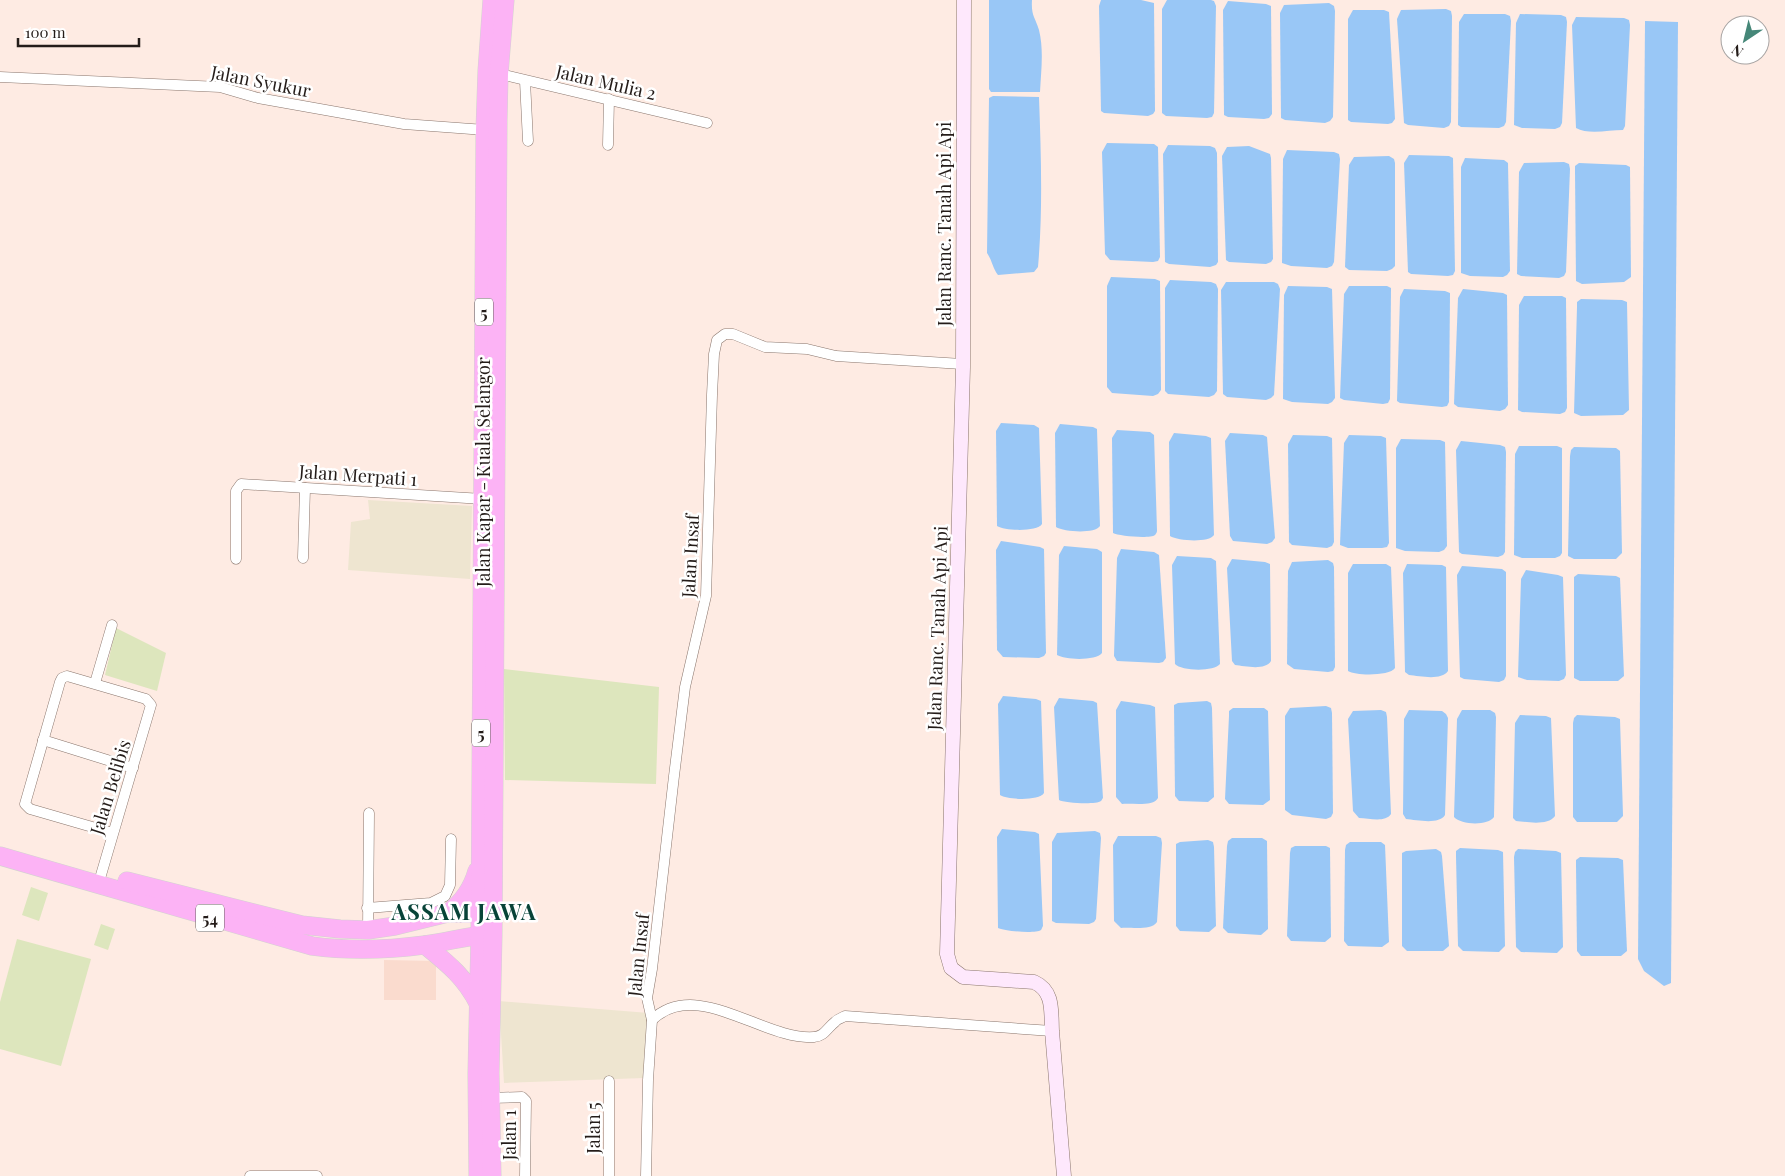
<svg xmlns="http://www.w3.org/2000/svg" width="1785" height="1176" font-family="'Playfair Display',serif">
  <style>
    .built { fill: #fadbce }
    .education { fill: #eee5d0 }
    .green { fill: #dde6bd }
    .water { fill: #99c7f6 }
    .lines { fill: none; stroke-linecap: round; stroke-linejoin: round }
    .street-casing { stroke: #8a766d; stroke-width: 11 }
    .secondary-casing { stroke: #8a766d; stroke-width: 15 }
    .highway-casing { stroke: #d3d2d1; stroke-width: 19 }
    .street { stroke: #fff; stroke-width: 10 }
    .secondary { stroke: #fee8fc; stroke-width: 14 }
    .highway { stroke: #fcb3f5; stroke-width: 18 }
    .labels { text-anchor: middle; dominant-baseline: central; stroke-width: 5; stroke-linejoin: round; paint-order: stroke }
    .shield { fill: #fff; stroke: #66605e; stroke-width: 1 }
    .shield-label { font-size: 16px; font-weight: bold; fill: #241c19 }
    .street-label { font-size: 18px; fill: #241c19; stroke: #fff }
    .district-label { font-size: 22px; font-weight: bold; letter-spacing: 1px; fill: #084338; stroke: #fff }
  </style>
  <rect width="100%" height="100%" fill="#feebe3"/>
  <!-- built -->
  <polygon class="built" points="384,960 436,961 436,1000 384,1000"/>
  <!-- education -->
  <g class="education">
    <polygon points="368,500 472,506 470,579 348,570 351,522 370,519"/>
    <polygon points="499,1001 649,1013 644,1078 504,1083"/>
  </g>
  <!-- green -->
  <g class="green">
    <polygon points="116,628 166,653 157,691 105,675"/>
    <polygon points="504,669 659,687 656,784 505,780"/>
    <polygon points="31,887 48,893 39,921 22,915"/>
    <polygon points="101,924 115,929 108,950 94,945"/>
    <polygon points="17,939 91,959 61,1066 0,1049 0,1002"/>
  </g>
  <!-- water -->
  <g class="water">
    <path d="M989,0h43c-1,16 3,17 7,30 5,20 2,42 1,62h-49l-2,-3z"/>
    <polygon points="1101,0 1141,0 1154,3 1155,111 1153,114 1148,116 1104,113 1101,111 1099,6"/>
    <polygon points="1167,0 1211,0 1214,1 1216,6 1214,113 1212,117 1207,118 1166,116 1162,113 1162,9"/>
    <polygon points="1228,1 1266,4 1271,6 1272,114 1269,118 1264,119 1228,117 1224,115 1223,10"/>
    <polygon points="1329,3 1334,6 1335,11 1333,117 1330,121 1325,123 1285,120 1281,118 1280,13 1284,5"/>
    <polygon points="1446,9 1451,11 1452,16 1451,122 1449,126 1444,128 1408,125 1404,123 1397,19 1401,10"/>
    <polygon points="1353,10 1384,10 1389,12 1395,119 1392,123 1388,124 1351,122 1348,120 1348,19"/>
    <polygon points="1464,14 1505,14 1510,16 1511,21 1506,122 1504,126 1499,128 1461,127 1458,125 1459,22"/>
    <polygon points="1520,14 1561,15 1566,17 1567,22 1562,123 1560,127 1555,129 1522,128 1514,125 1516,23"/>
    <path d="M1576,17l48,1 5,2 1,5 -5,101 -2,4c-14,0 -35,5 -47,-2l-4,-103z"/>
    <polygon points="1645,21 1678,22 1671,983 1664,986 1644,971 1638,959"/>
    <path d="M993,96l46,1c2,57 4,113 -1,170l-4,5 -36,3c-5,-6 -6,-15 -11,-22l2,-155z"/>
    <polygon points="1107,143 1154,144 1158,147 1160,257 1158,261 1153,262 1110,260 1105,254 1102,152"/>
    <polygon points="1168,145 1210,146 1215,148 1217,153 1218,262 1216,265 1210,267 1169,264 1165,262 1163,154"/>
    <polygon points="1249,146 1270,154 1271,158 1273,259 1271,262 1266,264 1229,262 1226,260 1222,156 1227,147"/>
    <polygon points="1287,150 1334,152 1339,154 1340,159 1334,262 1332,266 1327,268 1291,266 1282,263 1283,159"/>
    <polygon points="1409,155 1449,156 1453,158 1455,271 1453,275 1448,276 1411,274 1408,272 1404,163"/>
    <polygon points="1389,156 1394,159 1395,163 1395,266 1392,269 1387,271 1349,270 1345,267 1349,165 1354,157"/>
    <polygon points="1465,158 1504,160 1508,163 1510,271 1507,275 1503,277 1470,276 1461,273 1461,167"/>
    <polygon points="1564,162 1569,164 1570,169 1566,272 1564,276 1559,278 1521,276 1517,274 1519,172 1524,163"/>
    <polygon points="1579,163 1626,165 1630,167 1631,277 1624,282 1582,284 1576,281 1575,171 1575,166"/>
    <polygon points="1111,277 1155,279 1160,281 1161,390 1158,394 1153,396 1112,393 1107,387 1107,286"/>
    <polygon points="1170,280 1211,282 1216,284 1218,289 1217,391 1214,395 1209,397 1168,394 1165,391 1165,288"/>
    <polygon points="1226,282 1274,282 1278,284 1280,289 1274,395 1271,398 1266,400 1227,397 1223,394 1221,290"/>
    <polygon points="1288,286 1327,287 1332,289 1335,398 1332,402 1328,404 1292,402 1283,399 1284,295"/>
    <polygon points="1349,286 1387,286 1391,288 1390,399 1388,403 1383,404 1344,400 1340,398 1344,294"/>
    <polygon points="1404,289 1445,291 1450,293 1449,402 1447,406 1442,407 1400,403 1397,401 1400,297"/>
    <polygon points="1463,289 1503,293 1507,295 1508,405 1505,409 1500,411 1458,407 1454,404 1458,298"/>
    <polygon points="1524,296 1562,296 1566,298 1567,408 1565,412 1560,414 1522,412 1518,410 1519,305"/>
    <polygon points="1581,299 1622,300 1627,302 1629,410 1623,415 1581,416 1574,413 1577,307 1577,302"/>
    <path d="M1001,423l33,2 5,3 3,96c-5,8 -37,7 -45,2l-1,-95z"/>
    <path d="M1060,424l33,3 4,2 3,97c-5,8 -36,6 -44,1l-1,-94z"/>
    <path d="M1117,430l33,2 4,3 3,96c0,1 -1,3 -2,4 -5,4 -37,1 -42,-2l-1,-95z"/>
    <path d="M1174,433l32,3 5,2 3,97c-5,8 -36,6 -44,1l-1,-94z"/>
    <polygon points="1230,433 1263,435 1267,437 1275,538 1272,542 1267,544 1233,541 1230,536 1225,441"/>
    <polygon points="1293,435 1327,436 1332,438 1334,542 1332,546 1327,548 1292,545 1289,542 1288,444"/>
    <polygon points="1349,435 1381,436 1386,438 1389,543 1387,547 1382,548 1348,548 1340,545 1344,443"/>
    <polygon points="1401,439 1440,440 1445,442 1447,546 1444,550 1439,552 1405,551 1396,548 1396,448"/>
    <polygon points="1461,441 1500,445 1505,447 1506,452 1505,552 1503,555 1498,557 1462,554 1459,552 1456,450"/>
    <polygon points="1519,446 1557,446 1562,448 1562,553 1560,556 1555,558 1522,558 1514,555 1515,454"/>
    <polygon points="1574,447 1616,448 1620,451 1622,553 1616,559 1574,559 1568,556 1570,456 1571,450"/>
    <polygon points="1001,541 1040,547 1044,549 1046,653 1044,656 1039,658 1003,657 997,650 996,550"/>
    <path d="M1064,546l33,3 5,3v101c-6,8 -37,7 -45,2l2,-100z"/>
    <polygon points="1121,549 1154,552 1159,555 1166,658 1163,662 1159,663 1117,661 1114,656 1117,558"/>
    <path d="M1177,556l34,2 5,3 4,103c-6,8 -39,7 -45,0l-3,-99z"/>
    <path d="M1232,559l33,3 5,2 1,97c-6,10 -26,5 -36,4l-3,-4 -5,-93z"/>
    <polygon points="1328,560 1333,563 1334,567 1335,667 1333,671 1328,672 1294,669 1287,664 1288,571 1292,562"/>
    <path d="M1353,564h33l5,3 4,101c-5,8 -39,8 -47,3v-98z"/>
    <path d="M1407,564l35,1 4,2 2,104c-7,10 -28,5 -39,4l-4,-3 -2,-99z"/>
    <polygon points="1462,566 1502,569 1506,572 1506,676 1504,680 1499,682 1464,679 1460,677 1457,575"/>
    <polygon points="1526,570 1558,575 1563,577 1566,675 1564,679 1559,681 1527,680 1518,677 1521,579"/>
    <polygon points="1578,574 1616,576 1620,578 1624,676 1618,681 1580,681 1574,678 1574,577"/>
    <path d="M1003,696l33,3 5,2 3,92c-5,8 -36,7 -44,2l-2,-91z"/>
    <path d="M1059,698l34,3 4,2 6,95c-1,1 -1,2 -2,3 -5,4 -37,2 -42,-1l-5,-93z"/>
    <path d="M1121,701l29,4 5,2 3,91c-5,9 -25,5 -36,6l-6,-7v-87z"/>
    <polygon points="1207,701 1211,703 1212,708 1214,797 1208,802 1179,801 1175,796 1174,705 1178,703"/>
    <polygon points="1326,706 1331,708 1332,713 1333,813 1331,817 1326,819 1292,815 1285,810 1285,716 1290,708"/>
    <polygon points="1233,708 1264,708 1268,711 1270,800 1263,805 1229,804 1225,799 1229,716 1229,711"/>
    <path d="M1381,710l5,2 1,5 4,97c-6,9 -22,4 -32,4l-6,-7 -5,-92 5,-8z"/>
    <path d="M1409,710l33,1 4,3 2,4 -3,97c-6,10 -28,5 -39,4l-3,-5 1,-95z"/>
    <path d="M1462,710h28l5,3 1,4 -2,100c-6,9 -33,8 -40,0l3,-98z"/>
    <path d="M1520,715l26,1 5,2 4,98c-7,10 -28,6 -39,5l-3,-3 2,-95z"/>
    <polygon points="1577,715 1615,717 1620,719 1623,816 1617,822 1577,822 1573,817 1573,723 1574,718"/>
    <path d="M1002,829l33,3 4,2 4,92c-1,1 -1,3 -2,4 -6,4 -37,1 -43,-2l-1,-91z"/>
    <polygon points="1095,831 1100,833 1101,838 1096,919 1094,922 1089,924 1056,923 1052,921 1052,842 1057,833"/>
    <path d="M1118,836h38l5,2 1,5 -5,79c-6,9 -26,5 -36,6l-7,-7 -1,-76z"/>
    <polygon points="1232,838 1262,838 1267,841 1268,929 1261,935 1228,933 1223,928 1227,846 1228,841"/>
    <polygon points="1208,840 1213,842 1214,847 1216,926 1209,932 1180,931 1176,926 1176,844 1180,842"/>
    <polygon points="1350,842 1381,842 1385,845 1389,942 1382,947 1348,946 1344,941 1345,850 1346,845"/>
    <polygon points="1295,846 1326,846 1330,848 1331,937 1325,942 1291,941 1287,936 1290,853 1291,848"/>
    <polygon points="1460,848 1498,850 1503,852 1505,946 1499,952 1463,951 1458,946 1456,856 1456,851"/>
    <polygon points="1436,849 1441,852 1442,856 1449,946 1443,951 1407,951 1402,946 1402,853 1406,851"/>
    <polygon points="1518,849 1556,851 1561,853 1563,947 1557,953 1521,952 1516,947 1514,857 1515,852"/>
    <polygon points="1580,857 1618,858 1623,860 1627,951 1621,956 1581,956 1577,951 1576,865 1576,860"/>
  </g>
  <g class="lines">
    <defs>
      <g id="street">
        <polyline points="496,73 707,123"/>
        <polyline points="0,77 220,87 258,98 404,124 485,130"/>
        <polyline points="525,81 528,141"/>
        <polyline points="608,145 609,99"/>
        <polyline points="303,558 305,488"/>
        <polyline points="236,559 236,491 241,484 483,499"/>
        <polyline points="95,683 112,625"/>
        <polyline points="43,740 133,768"/>
        <polyline points="101,875 151,705 146,699 67,676 62,678 60,682 25,804 30,809 113,833"/>
        <polyline points="367,908 431,903 445,896 450,885 451,839"/>
        <polyline points="368,930 369,813"/>
        <path d="M652,1020c45,-43 112,21 162,17 11,-1 13,-9 21,-15 2,-3 7,-4 10,-6l207,15"/>
        <polyline points="490,1098 522,1097 526,1101 525,1176"/>
        <polyline points="250,1176 317,1176"/>
        <polyline points="609,1176 609,1081"/>
        <polyline points="646,1176 648,1080 652,1020 647,998 652,969 674,776 685,687 706,596 712,395 714,354 717,340 725,334 733,334 765,347 807,349 836,356 962,364"/>
      </g>
      <path id="secondary" d="M964,0l-1,367 -16,587 4,14 12,9 71,5c20,9 17,29 18,49l12,145"/>
      <g id="highway">
        <path d="M0,856l312,90c37,5 74,4 112,-1 22,-3 44,-9 66,-11"/>
        <polyline points="127,881 302,925 340,929 368,930 395,926 448,913 491,914"/>
        <path d="M448,913c15,-11 24,-24 29,-42"/>
        <path d="M425,945c22,18 40,32 53,58"/>
        <polyline points="478,1176 477,1074 480,935 485,130 487,71 492,0"/>
        <polyline points="492,1176 490,1073 493,934 498,120 499,74 505,0"/>
      </g>
    </defs>
    <!-- street casing -->
    <use href="#street" class="street-casing"/>
    <!-- secondary casing -->
    <use href="#secondary" class="secondary-casing"/>
    <!-- highway casing -->
    <use href="#highway" class="highway-casing"/>
    <!-- street -->
    <use href="#street" class="street"/>
    <!-- secondary -->
    <use href="#secondary" class="secondary"/>
    <!-- highway -->
    <use href="#highway" class="highway"/>
  </g>
  <g class="labels">
    <!-- shield labels -->
    <g class="shield">
      <rect x="475" y="298.5" width="18" height="27" rx="4"/>
      <rect x="472" y="719.5" width="18" height="27" rx="4"/>
      <rect x="196" y="904.5" width="28" height="27" rx="4"/>
    </g>
    <g class="shield-label">
      <text x="484" y="312">5</text>
      <text x="481" y="733">5</text>
      <text x="210" y="918">54</text>
    </g>
    <!-- street labels -->
    <g class="street-label">
      <text transform="translate(261 81) rotate(11)">Jalan Syukur</text>
      <text transform="translate(606 82) rotate(13)">Jalan Mulia 2</text>
      <text transform="translate(944 224) rotate(-90)">Jalan Ranc. Tanah Api Api</text>
      <text transform="translate(483 472) rotate(-90)">Jalan Kapar - Kuala Selangor</text>
      <text transform="translate(358 475) rotate(4)">Jalan Merpati 1</text>
      <text transform="translate(690 556) rotate(-87)">Jalan Insaf</text>
      <text transform="translate(937 628) rotate(-88)">Jalan Ranc. Tanah Api Api</text>
      <text transform="translate(110 787) rotate(-73)">Jalan Belibis</text>
      <text transform="translate(638 955) rotate(-84)">Jalan Insaf</text>
      <text transform="translate(593 1128) rotate(-90)">Jalan 5</text>
      <text transform="translate(509 1135) rotate(-90)">Jalan 1</text>
    </g>
    <!-- district labels -->
    <g class="district-label">
      <text x="464" y="911">ASSAM JAWA</text>
    </g>
  </g>
  <!-- north arrow -->
  <g transform="translate(1745 40) rotate(215)"><circle r="24" fill="#ffffff" stroke="#a7a4a3"/>
  <path d="M0-4L9 19L0 12L-9 19Z" fill="#458778"/>
  <text y="-8" font-size="14" font-weight="bold" text-anchor="middle" fill="#241c19">N</text>
  </g>
  <!-- scale -->
  <path d="M18 38v8h121v-8" fill="none" stroke="#241c19" stroke-width="2.5"/>
  <text x="25" y="38" font-size="15" fill="#241c19" stroke="#ffffff" stroke-width="4" paint-order="stroke">100 m</text>
</svg>
